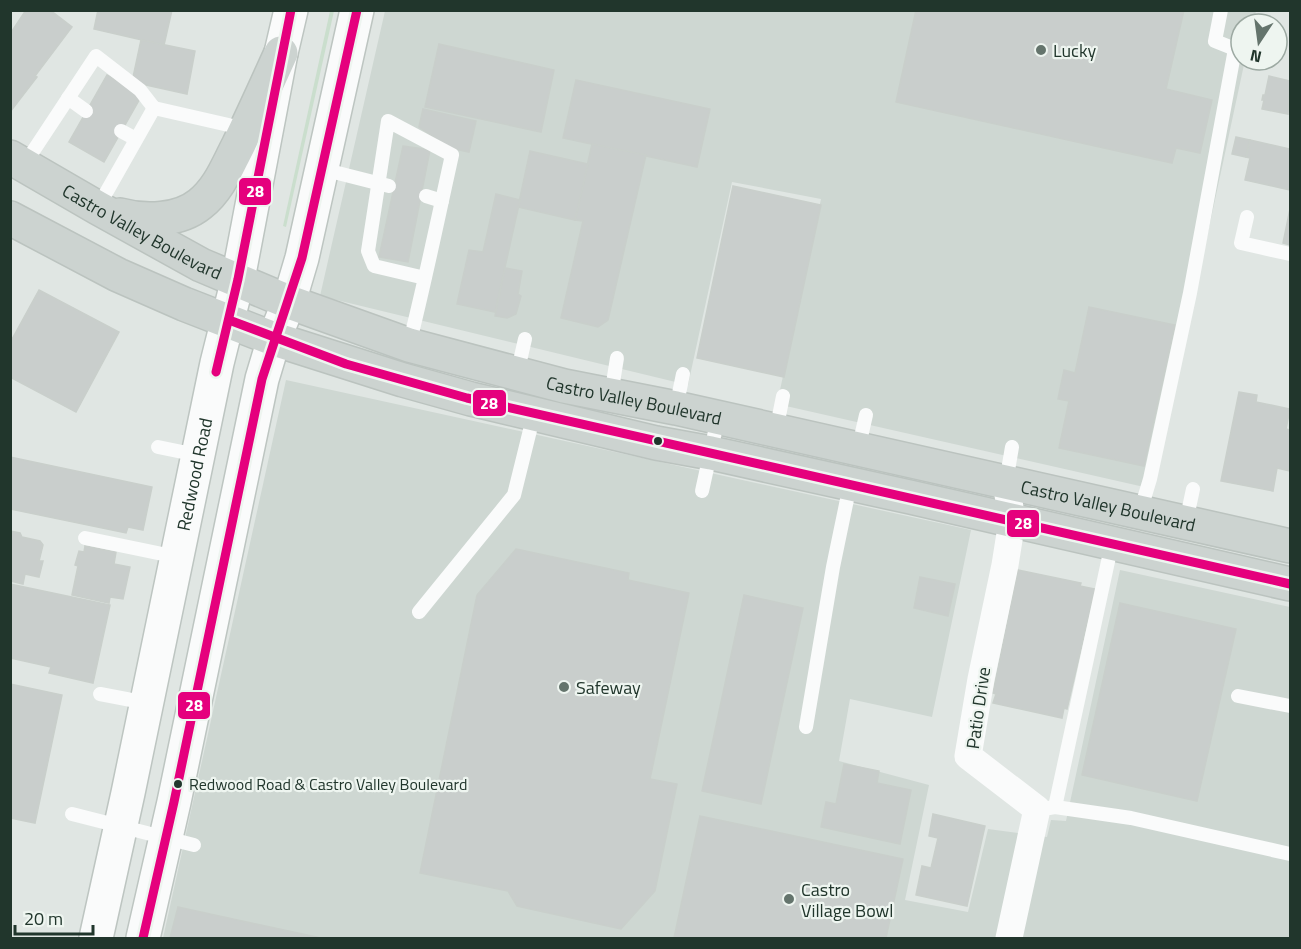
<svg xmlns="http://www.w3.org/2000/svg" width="1301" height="949" font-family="'Titillium Web',sans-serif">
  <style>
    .built { fill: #ced7d2 }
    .green { fill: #cadecd }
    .building { fill: #c9cecc; stroke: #c9cfcb; stroke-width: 1.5 }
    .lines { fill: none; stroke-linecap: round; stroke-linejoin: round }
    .secondary-casing { stroke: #bdc5c1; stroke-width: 36 }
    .primary-casing { stroke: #bbc3bf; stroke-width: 36 }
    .service { stroke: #fafbfb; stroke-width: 14 }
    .minor { stroke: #fafbfb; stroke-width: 27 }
    .secondary { stroke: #fafbfb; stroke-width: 33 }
    .primary { stroke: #ccd3d0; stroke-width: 33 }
    .bus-1-casing { stroke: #eef5f0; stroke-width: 14 }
    .bus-1 { stroke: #e5007d; stroke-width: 9 }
    .poi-dot { fill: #64746c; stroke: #eef5f0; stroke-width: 2 }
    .bus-dot { fill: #21362c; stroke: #eef5f0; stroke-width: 2 }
    .labels { text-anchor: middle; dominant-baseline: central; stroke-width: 4.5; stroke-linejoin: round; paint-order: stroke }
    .bus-label { font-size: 16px; fill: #21362c; stroke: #eef5f0; text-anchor: start }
    .poi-label { font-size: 18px; fill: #21362c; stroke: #eef5f0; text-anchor: start }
    .street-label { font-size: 18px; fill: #21362c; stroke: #eef5f0 }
    .line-badge { stroke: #eef5f0; stroke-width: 2 }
    .badge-label { font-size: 16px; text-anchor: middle; font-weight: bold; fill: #fff }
  </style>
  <rect width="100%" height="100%" fill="#e0e6e3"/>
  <!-- built -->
  <g class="built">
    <polygon points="385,11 1256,11 1253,24 1241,24 1241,60 1245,60 1153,489 777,404 821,199 732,182 688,385 320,296"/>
    <polygon points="286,380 971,530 932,717 850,699 839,761 929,785 905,900 968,912 988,829 1047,837 1051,820 1066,821 1120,570 1290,607 1290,938 163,938"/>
  </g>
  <!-- green -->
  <polygon class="green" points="330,11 334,11 286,227 283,226"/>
  <!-- building -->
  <g class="building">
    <polygon points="26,10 50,10 72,27 35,76 37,77 10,112 10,34"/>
    <polygon points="98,10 172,10 164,45 94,29"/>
    <polygon points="916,10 1184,10 1166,89 1212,100 1200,153 1176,148 1172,163 896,102"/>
    <polygon points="141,40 195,51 187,94 132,82"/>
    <polygon points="439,44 554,70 541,132 425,107"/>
    <polygon points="107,75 142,95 104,162 69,142"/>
    <polygon points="1269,76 1290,81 1288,114 1262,109 1264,100 1262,100 1263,95 1265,95"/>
    <polygon points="576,80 710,109 697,167 563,138"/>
    <polygon points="423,109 476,121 469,152 450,148 419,127"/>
    <polygon points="1236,137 1250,140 1246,157 1232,154"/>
    <polygon points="1250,140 1290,149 1290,190 1245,180 1250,158 1246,157"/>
    <polygon points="592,144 646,155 608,320 598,327 561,318 583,221 575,220"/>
    <polygon points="403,146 430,150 408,262 379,257"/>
    <polygon points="530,151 588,164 575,220 518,207"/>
    <polygon points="733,186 821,205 784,377 697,358"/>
    <polygon points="496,194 520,200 495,312 457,304 469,250 483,252"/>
    <polygon points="1290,209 1290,245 1283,243"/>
    <polygon points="505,268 522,271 518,294 521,296 516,314 507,318 495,316"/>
    <polygon points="39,290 119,332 76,412 10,377 10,343"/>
    <polygon points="1089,307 1175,325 1144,466 1059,448 1069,401 1058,399 1064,370 1075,373"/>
    <polygon points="1239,392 1257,395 1256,402 1290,409 1286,429 1290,430 1290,471 1277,468 1273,491 1221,481"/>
    <polygon points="10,457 152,487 143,530 128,527 126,533 10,509"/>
    <polygon points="10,531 20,533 22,537 40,541 43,545 39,561 43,561 39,577 25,574 23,584 10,581"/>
    <polygon points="85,546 116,552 114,564 130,567 123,599 110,597 109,603 72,595 78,566 75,565 79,551 84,552"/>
    <polygon points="516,549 629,573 628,580 689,593 650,779 677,784 655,891 621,929 517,906 508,891 420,873 477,595"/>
    <polygon points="1018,570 1081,583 1080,586 1095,589 1067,709 1064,708 1062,718 993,703 996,694 993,693"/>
    <polygon points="920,577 955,584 948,616 914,608"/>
    <polygon points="10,584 110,605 93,683 49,673 51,667 10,658"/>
    <polygon points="744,595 803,608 761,804 702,791"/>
    <polygon points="1120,603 1236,629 1197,801 1082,775"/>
    <polygon points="10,684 62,695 35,823 10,818"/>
    <polygon points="844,764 879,771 877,783 911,790 900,844 821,827 826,802 836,804"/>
    <polygon points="933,814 985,826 967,906 916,895 922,866 931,868 938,838 929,836"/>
    <polygon points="700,816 903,859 886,938 674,938"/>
    <polygon points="178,907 321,938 170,938"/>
  </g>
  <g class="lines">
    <defs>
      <g id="secondary">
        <path id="s1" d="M96,938l32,-145 89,-430 21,-84 43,-226 10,-43"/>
        <polyline points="143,938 174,802 262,379 274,339 289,302 302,258 357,10"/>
      </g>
      <g id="primary">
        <path id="s2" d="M10,157l88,51 103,57 88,37 120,43 155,41 112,22 614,138"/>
        <path d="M120,215c25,7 59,6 80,-11 19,-15 27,-37 38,-58 15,-31 29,-62 43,-93"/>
        <polyline points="10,218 118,275 184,304 274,339 403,380 471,399 656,443 711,453 910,497 1290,584"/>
      </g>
    </defs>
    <!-- secondary casing -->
    <use href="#secondary" class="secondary-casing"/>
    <!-- primary casing -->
    <use href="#primary" class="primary-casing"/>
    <!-- service -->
    <g class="service">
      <polyline points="68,98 86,111"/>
      <polyline points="121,131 136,139"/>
      <polyline points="24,165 96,56 140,90 154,108"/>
      <polyline points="322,169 389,186"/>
      <polyline points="426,196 442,201"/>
      <polyline points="98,207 154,108 246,129"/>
      <polyline points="1247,217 1241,243 1290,254"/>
      <path d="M409,345c16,-63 29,-127 43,-190l-64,-34 -20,130 6,15 51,12"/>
      <polyline points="517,374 525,339"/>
      <polyline points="611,395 617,358"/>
      <polyline points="676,408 683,374"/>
      <polyline points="776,431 783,396"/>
      <polyline points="158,447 197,455"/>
      <polyline points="858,450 866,415"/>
      <polyline points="1006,482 1012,447"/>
      <polyline points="702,491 718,418"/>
      <polyline points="1140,512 1150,479 1190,293 1235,49 1215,41 1221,10"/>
      <polyline points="1186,522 1193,489"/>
      <polyline points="85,538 177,557"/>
      <polyline points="419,612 514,495 534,414"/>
      <polyline points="100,694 147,703"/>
      <polyline points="1238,696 1290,706"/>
      <polyline points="806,727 833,567 850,485"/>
      <polyline points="1055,807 1112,543"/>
      <polyline points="1049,808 1055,807 1131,818 1290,854"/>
      <polyline points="72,814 194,845"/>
    </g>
    <!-- minor -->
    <polyline class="minor" points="1006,482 1012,521 1005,565 981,679 968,756 1037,809 1009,938"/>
    <!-- secondary -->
    <use href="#secondary" class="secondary"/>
    <!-- primary -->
    <use href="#primary" class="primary"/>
    <defs>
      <g id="bus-1">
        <polyline points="229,320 346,364 467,398 1290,584"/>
        <polyline points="216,372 238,279 291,10"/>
        <polyline points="143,938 174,802 262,379 302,258 357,10"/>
      </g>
    </defs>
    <!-- bus-1 casing -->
    <use href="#bus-1" class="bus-1-casing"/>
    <!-- bus-1 -->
    <use href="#bus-1" class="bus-1"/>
  </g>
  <!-- markers -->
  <g class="poi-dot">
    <circle cx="1041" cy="50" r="6"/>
    <circle cx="564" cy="687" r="6"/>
    <circle cx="789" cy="899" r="6"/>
  </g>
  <g class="bus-dot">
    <circle cx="658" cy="441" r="5"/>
    <circle cx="178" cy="784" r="5"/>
  </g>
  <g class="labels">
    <!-- bus labels -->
    <g class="bus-label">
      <text x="189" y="784">Redwood Road &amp; Castro Valley Boulevard</text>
    </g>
    <!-- poi labels -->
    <g class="poi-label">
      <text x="1053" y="50">Lucky</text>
      <text x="576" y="687">Safeway</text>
      <text x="801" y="889">Castro<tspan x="801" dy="21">Village Bowl</tspan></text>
    </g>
    <!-- street labels -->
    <g class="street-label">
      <text stroke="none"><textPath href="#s2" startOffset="152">Castro Valley Boulevard</textPath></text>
      <text stroke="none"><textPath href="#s2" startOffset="674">Castro Valley Boulevard</textPath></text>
      <text stroke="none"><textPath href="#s1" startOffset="474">Redwood Road</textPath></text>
      <text stroke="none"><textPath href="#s2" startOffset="1160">Castro Valley Boulevard</textPath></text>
      <text transform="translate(978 708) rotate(-82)">Patio Drive</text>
    </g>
  </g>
  <g class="line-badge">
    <rect x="238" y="177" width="34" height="29" rx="6" fill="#e5007d"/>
    <rect x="472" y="389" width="35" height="28" rx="6" fill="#e5007d"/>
    <rect x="1006" y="509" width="34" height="29" rx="6" fill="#e5007d"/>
    <rect x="177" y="691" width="34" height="29" rx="6" fill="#e5007d"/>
  </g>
  <g class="badge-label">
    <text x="255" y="197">28</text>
    <text x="489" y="409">28</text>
    <text x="1023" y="529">28</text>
    <text x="194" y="711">28</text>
  </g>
  <!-- border -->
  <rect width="1301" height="949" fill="none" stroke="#21362c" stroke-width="24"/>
  <!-- north arrow -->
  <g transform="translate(1259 42) rotate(193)"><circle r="28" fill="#eef5f0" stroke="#9ca9a2" stroke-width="1.5"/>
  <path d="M0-4.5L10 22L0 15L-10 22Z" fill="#64746c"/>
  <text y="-9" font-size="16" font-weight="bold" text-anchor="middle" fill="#21362c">N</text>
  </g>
  <!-- scale -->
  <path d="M15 925v9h78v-9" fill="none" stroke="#21362c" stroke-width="3"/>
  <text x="24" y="925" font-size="18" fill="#21362c" stroke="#eef5f0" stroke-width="4.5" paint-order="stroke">20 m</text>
</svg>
